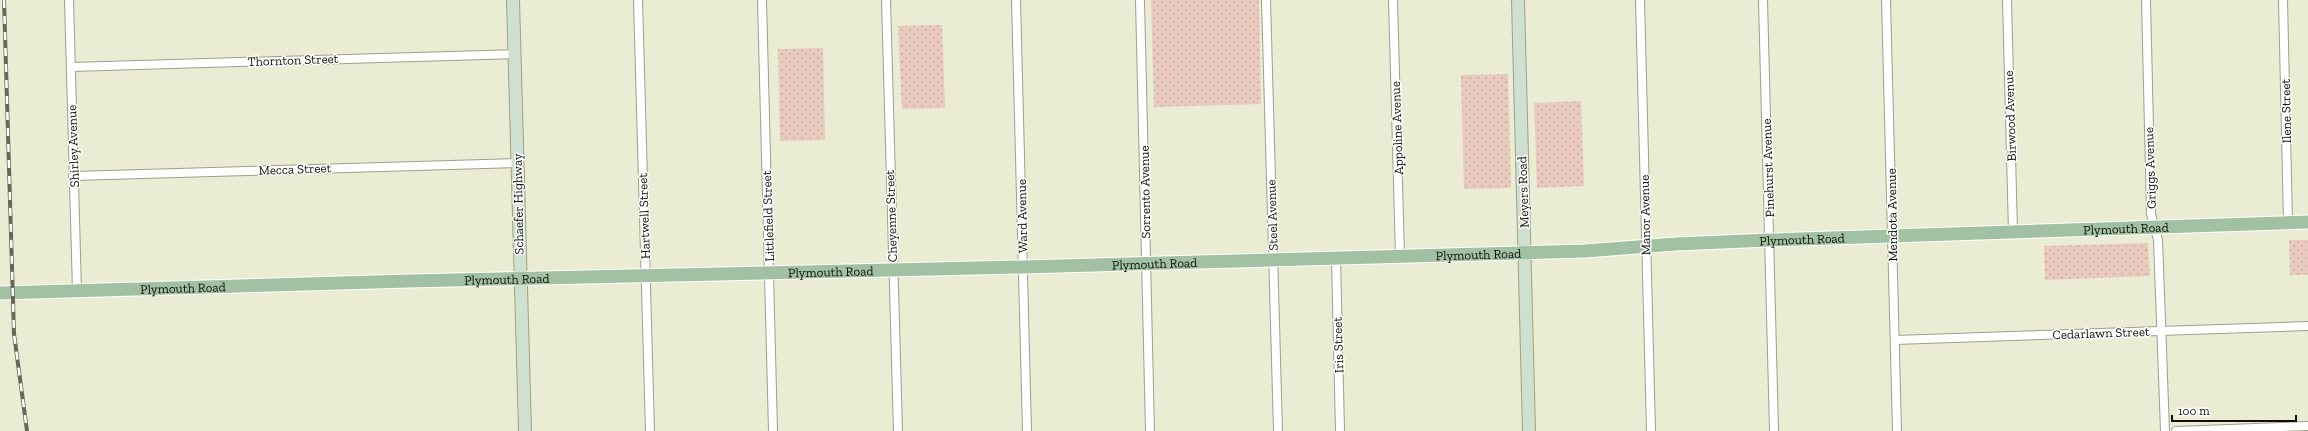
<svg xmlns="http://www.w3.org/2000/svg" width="2308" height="431" font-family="'Zilla Slab',serif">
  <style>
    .grass { fill: url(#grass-dots) }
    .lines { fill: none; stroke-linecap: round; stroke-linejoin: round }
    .street-casing { stroke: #9fa08a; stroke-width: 10 }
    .secondary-casing { stroke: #9fa08a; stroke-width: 14 }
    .primary-casing { stroke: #fff; stroke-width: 15 }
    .street { stroke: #fff; stroke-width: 8 }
    .secondary { stroke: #d0e0d0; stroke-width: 12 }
    .primary { stroke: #a2c1a2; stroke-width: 13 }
    .rail-casing { stroke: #676859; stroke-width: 4 }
    .rail { stroke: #fff; stroke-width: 2.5; stroke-dasharray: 8; stroke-linecap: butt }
    .labels { text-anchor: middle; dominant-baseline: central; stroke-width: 3; stroke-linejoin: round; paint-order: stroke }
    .street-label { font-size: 13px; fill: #111109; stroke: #fff }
  </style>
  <defs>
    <pattern id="grass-dots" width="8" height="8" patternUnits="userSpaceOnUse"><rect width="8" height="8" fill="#e9cabf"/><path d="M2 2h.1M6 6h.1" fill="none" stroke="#c7aca3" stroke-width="1.8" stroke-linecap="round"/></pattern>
  </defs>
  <rect width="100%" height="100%" fill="#eaecd3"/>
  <!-- grass -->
  <g class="grass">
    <polygon points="1151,0 1259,0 1261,104 1154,107"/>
    <polygon points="942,25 945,108 902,109 898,26"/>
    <polygon points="823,48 825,140 780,141 778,49"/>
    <polygon points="1508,74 1511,188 1464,189 1461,75"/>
    <polygon points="1581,101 1584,186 1537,188 1534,103"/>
    <polygon points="2289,240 2308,240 2308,275 2290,275"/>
    <polygon points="2148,243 2150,276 2045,280 2044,246"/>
  </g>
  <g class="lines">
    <defs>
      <g id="street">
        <polyline points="69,0 77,291"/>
        <polyline points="638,0 650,431"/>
        <polyline points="762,0 773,431"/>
        <polyline points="886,0 898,431"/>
        <polyline points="1016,0 1027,431"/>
        <polyline points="1140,0 1150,431"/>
        <polyline points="1266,0 1278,431"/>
        <polyline points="1393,0 1400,256"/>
        <polyline points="1640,0 1651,431"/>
        <polyline points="1763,0 1774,431"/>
        <polyline points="1886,0 1897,431"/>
        <polyline points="2007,0 2013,232"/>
        <polyline points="2146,0 2151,214 2158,240 2165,431"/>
        <polyline points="2283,0 2288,222"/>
        <polyline points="71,67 515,54"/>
        <polyline points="73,176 517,163"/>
        <polyline points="1336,258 1340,431"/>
        <polyline points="1895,340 2308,326"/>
        <polyline points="2176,431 2308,426"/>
      </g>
      <g id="secondary">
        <polyline points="513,0 525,431"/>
        <polyline points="1518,0 1529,431"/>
      </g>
      <g id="primary">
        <path id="s1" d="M0,293l409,-12 614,-14 562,-16 91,-7 93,-4 539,-18"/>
      </g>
    </defs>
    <!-- street casing -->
    <use href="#street" class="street-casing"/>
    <!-- secondary casing -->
    <use href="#secondary" class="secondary-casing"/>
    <!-- primary casing -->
    <use href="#primary" class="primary-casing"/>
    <!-- street -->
    <use href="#street" class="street"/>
    <!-- secondary -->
    <use href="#secondary" class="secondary"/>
    <!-- primary -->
    <use href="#primary" class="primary"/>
    <defs>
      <polyline id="rail" points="4,0 14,334 27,431"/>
    </defs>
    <!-- rail casing -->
    <use href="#rail" class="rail-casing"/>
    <!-- rail -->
    <use href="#rail" class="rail"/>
  </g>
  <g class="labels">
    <!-- street labels -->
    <g class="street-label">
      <text transform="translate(293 60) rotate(-2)">Thornton Street</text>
      <text transform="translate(2286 111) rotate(-91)">Ilene Street</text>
      <text transform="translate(2010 116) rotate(-92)">Birwood Avenue</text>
      <text transform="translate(1397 128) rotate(-92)">Appoline Avenue</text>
      <text transform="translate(73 146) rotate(-92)">Shirley Avenue</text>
      <text transform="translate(1768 168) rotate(-92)">Pinehurst Avenue</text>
      <text transform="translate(2150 168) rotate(-92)">Griggs Avenue</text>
      <text transform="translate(295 169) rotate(-2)">Mecca Street</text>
      <text transform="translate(1145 192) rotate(-91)">Sorrento Avenue</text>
      <text transform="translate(1523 192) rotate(-92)">Meyers Road</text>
      <text transform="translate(518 204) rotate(-91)">Schaefer Highway</text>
      <text transform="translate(1272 215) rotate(-92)">Steel Avenue</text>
      <text transform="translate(1645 215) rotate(-91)">Manor Avenue</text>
      <text transform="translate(1892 215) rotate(-91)">Mendota Avenue</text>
      <text transform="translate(644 216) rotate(-92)">Hartwell Street</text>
      <text transform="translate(768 216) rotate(-92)">Littlefield Street</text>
      <text transform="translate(891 216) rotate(-92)">Cheyenne Street</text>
      <text transform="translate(1022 216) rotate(-91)">Ward Avenue</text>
      <text stroke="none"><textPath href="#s1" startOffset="2127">Plymouth Road</textPath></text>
      <text stroke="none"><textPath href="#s1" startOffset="1803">Plymouth Road</textPath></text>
      <text stroke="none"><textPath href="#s1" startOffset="1479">Plymouth Road</textPath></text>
      <text stroke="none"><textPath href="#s1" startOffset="1155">Plymouth Road</textPath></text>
      <text stroke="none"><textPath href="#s1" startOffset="831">Plymouth Road</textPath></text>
      <text stroke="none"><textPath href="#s1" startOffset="507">Plymouth Road</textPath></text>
      <text stroke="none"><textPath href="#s1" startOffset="183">Plymouth Road</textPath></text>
      <text transform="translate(2101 333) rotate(-2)">Cedarlawn Street</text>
      <text transform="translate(1338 345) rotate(-92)">Iris Street</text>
    </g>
  </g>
  <!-- scale -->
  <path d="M2172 415v6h124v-6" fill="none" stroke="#111109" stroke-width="2"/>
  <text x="2178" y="415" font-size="12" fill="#111109" stroke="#ffffff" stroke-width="3" paint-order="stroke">100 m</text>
</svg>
